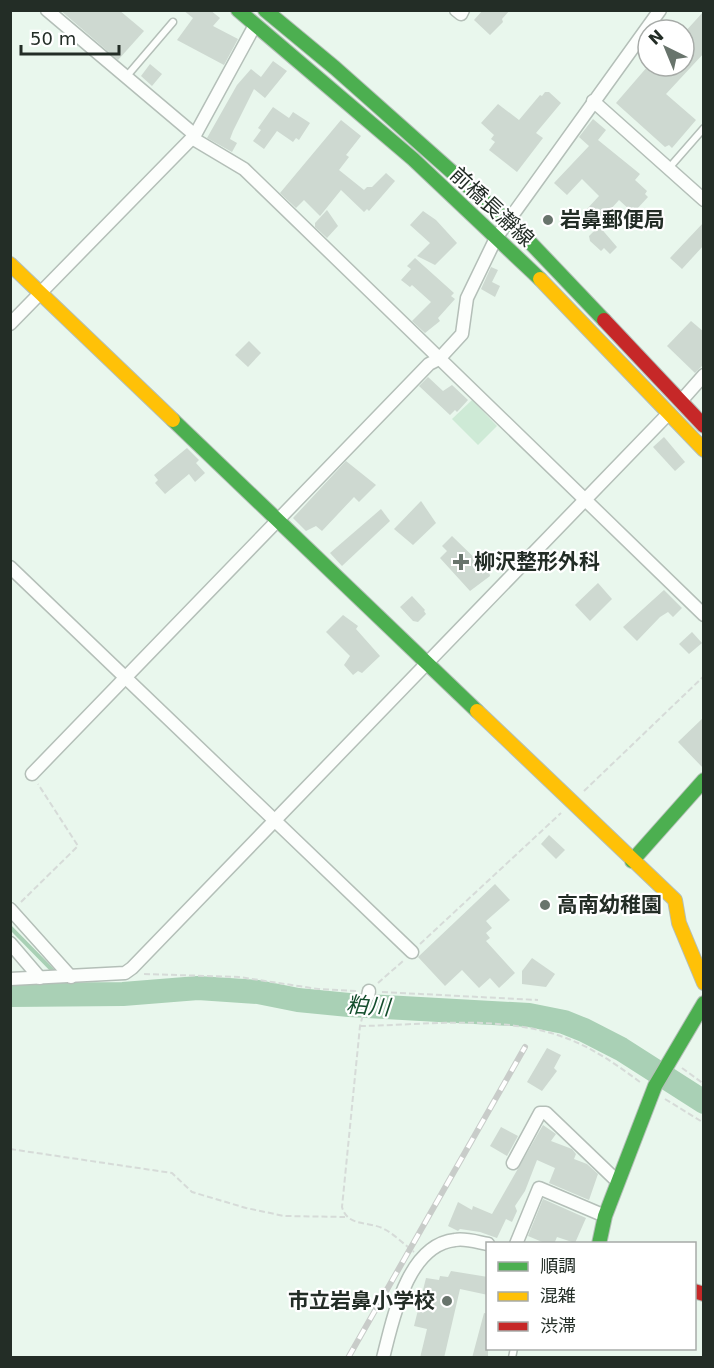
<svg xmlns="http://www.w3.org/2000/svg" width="714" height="1368" font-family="'DejaVu Sans','Noto Sans JP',sans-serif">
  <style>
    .green { fill: #ceead6 }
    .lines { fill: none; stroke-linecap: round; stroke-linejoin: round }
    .stream { stroke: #a9d0b5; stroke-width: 4 }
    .river { stroke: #a9d0b5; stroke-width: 24 }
    .building { fill: #ced9d1 }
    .lane-casing { stroke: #b4bfb8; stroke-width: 9 }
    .street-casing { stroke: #b4bfb8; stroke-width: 15 }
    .fast-casing { stroke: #b4bfb8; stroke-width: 16 }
    .slow-casing { stroke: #b4bfb8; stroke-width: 16 }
    .jam-casing { stroke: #b4bfb8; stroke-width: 16 }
    .path { stroke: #d6dbd8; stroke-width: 2; stroke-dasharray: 6 3; stroke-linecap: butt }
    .lane { stroke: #fcfefc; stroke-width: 6 }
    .street { stroke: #fcfefc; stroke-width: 12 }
    .fast { stroke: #4caf50; stroke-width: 14 }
    .slow { stroke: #ffc107; stroke-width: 14 }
    .jam { stroke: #c62828; stroke-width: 14 }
    .rail-casing { stroke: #c8ccc9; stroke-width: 6 }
    .rail { stroke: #fff; stroke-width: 4; stroke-dasharray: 11; stroke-linecap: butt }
    .poi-dot { fill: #68746c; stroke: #fff; stroke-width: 2 }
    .labels { text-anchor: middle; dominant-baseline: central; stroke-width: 4.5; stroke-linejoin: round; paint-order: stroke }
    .street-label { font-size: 21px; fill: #232d26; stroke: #fff }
    .poi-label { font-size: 21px; font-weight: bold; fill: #232d26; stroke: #fff; text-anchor: start }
    .water-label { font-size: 22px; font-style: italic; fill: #134d2c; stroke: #fff }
  </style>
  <rect width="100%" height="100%" fill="#e9f7ed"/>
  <!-- green -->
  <polygon class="green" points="472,400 497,426 478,445 452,419"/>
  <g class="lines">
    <!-- stream -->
    <g class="stream">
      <polyline points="10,927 56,974"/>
      <polyline points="61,979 75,994"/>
    </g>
    <!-- river -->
    <polyline class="river" points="10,995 123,994 198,988 258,992 298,1000 349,1005 529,1015 564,1022 584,1030 621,1049 704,1102"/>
  </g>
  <!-- building -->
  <g class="building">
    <polygon points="60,10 119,10 144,31 118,60"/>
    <polygon points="183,10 210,10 220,18 213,26 238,39 224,65 177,40 193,18"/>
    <polygon points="483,10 510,10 502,19 503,22 490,35 474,20"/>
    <polygon points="704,11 704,53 666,94 696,120 672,148 669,145 665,147 616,103 648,66 684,66 684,33"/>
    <polygon points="273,61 287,71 265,98 254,89 233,131 230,139 237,143 232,152 207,138 237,85 251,69 261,77"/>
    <polygon points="150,64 162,74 152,86 141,76"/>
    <polygon points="545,92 549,92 561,103 536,133 543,138 517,172 489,150 495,142 491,139 494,135 481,123 498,104 519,120 540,95 542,96"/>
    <polygon points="273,107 289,118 293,112 310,123 299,140 296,138 293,142 277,131 264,149 253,141 261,130 258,128"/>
    <polygon points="593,119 606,130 598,140 640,174 635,180 647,191 645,194 648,197 636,210 633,207 630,210 619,200 600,221 587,209 599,196 582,179 567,195 554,183 589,146 579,137"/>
    <polygon points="341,120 361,136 346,155 349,157 339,170 364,190 367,187 372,187 386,173 395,181 369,211 367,209 364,212 341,190 320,216 304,200 296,208 280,193"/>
    <polygon points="327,210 338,226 327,238 315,227 315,223"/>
    <polygon points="423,211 436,220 457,243 435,265 417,256 430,243 410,225"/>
    <polygon points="704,222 704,245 682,269 670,258"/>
    <polygon points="599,226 617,247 610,254 604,248 601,251 590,241 589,236"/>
    <polygon points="415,258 454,293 451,296 455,299 438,318 440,321 425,333 412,321 431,302 412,285 410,287 401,280 411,269 407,266"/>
    <polygon points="491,267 498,270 492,282 500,286 495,297 481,289"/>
    <polygon points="691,321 704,332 704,364 695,373 667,346"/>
    <polygon points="249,341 261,353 248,367 235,355"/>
    <polygon points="428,377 443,391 452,385 468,400 457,412 455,410 450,415 419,386"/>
    <polygon points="664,437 685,462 675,471 653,447"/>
    <polygon points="187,448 199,460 196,463 205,473 195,482 189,474 165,494 155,483 158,480 154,475"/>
    <polygon points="346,461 376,485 359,502 354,497 322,531 316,526 306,531 293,518"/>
    <polygon points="421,501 436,523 413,545 394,529"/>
    <polygon points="381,509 390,521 342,566 330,553"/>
    <polygon points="452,536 489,572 490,576 470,591 440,558 447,551 442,546"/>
    <polygon points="598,583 612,599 590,621 575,605"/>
    <polygon points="664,590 682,608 673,617 668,612 660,617 637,641 623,627"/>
    <polygon points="412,596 425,610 424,611 426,614 418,622 413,621 400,607"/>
    <polygon points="343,615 358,626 356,629 380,656 362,673 358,671 353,675 344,665 350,656 326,632"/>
    <polygon points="692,632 702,643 689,654 679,644"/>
    <polygon points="704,717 704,769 678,742"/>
    <polygon points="549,835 565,850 556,859 541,844"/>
    <polygon points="495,884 510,900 486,921 492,928 486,933 490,938 486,941 515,973 499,988 490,978 479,988 462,970 445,986 418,957"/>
    <polygon points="532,958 555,974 546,987 522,984 522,971"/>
    <polygon points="547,1048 561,1055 554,1068 557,1071 542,1091 527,1082"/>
    <polygon points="543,1125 556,1134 551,1141 572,1149 576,1154 574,1159 587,1164 598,1174 589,1200 549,1183 555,1168 537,1160 525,1191 515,1206 517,1211 512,1222 506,1219 497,1238 480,1232 460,1229 458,1231 448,1226 458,1202 472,1210 473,1206 492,1214"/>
    <polygon points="501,1127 518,1136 507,1156 490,1146"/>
    <polygon points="543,1199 586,1218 575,1243 557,1237 554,1244 547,1244 528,1236"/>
    <polygon points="451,1271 488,1277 488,1295 460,1289 444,1358 420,1358 427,1329 414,1326 426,1278 439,1280 440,1276 448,1277"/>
    <polygon points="484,1313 488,1314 488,1358 472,1358"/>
  </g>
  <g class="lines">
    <defs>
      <g id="lane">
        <polyline points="126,77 173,22"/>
        <polyline points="669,168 704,128"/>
        <polyline points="512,1358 514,1348"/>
      </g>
      <g id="street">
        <polyline points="47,10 195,135"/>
        <polyline points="456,10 461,14 463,10"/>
        <polyline points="593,101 704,200"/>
        <polyline points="192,138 244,169 704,615"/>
        <polyline points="10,324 195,135 255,25"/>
        <polyline points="681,401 704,375"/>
        <polyline points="10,567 412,952"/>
        <polyline points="32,774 429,364 439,359 462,334 467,298 496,238 660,10"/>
        <polyline points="10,909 71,977"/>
        <polyline points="10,943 40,978"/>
        <polyline points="10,979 125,973 132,968 669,413"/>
        <polyline points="368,996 369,991"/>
        <polyline points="513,1163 540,1113 546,1113 618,1182"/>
        <polyline points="516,1244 539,1188 605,1216"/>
        <path d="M383,1358c10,-39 24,-113 72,-118 10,-2 22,2 33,4"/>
      </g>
      <g id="fast">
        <polyline points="238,10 413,159 540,279"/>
        <polyline points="265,10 335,68 524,236 604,320"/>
        <polyline points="173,420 477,711"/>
        <polyline points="632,861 704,780"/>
        <polyline points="599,1244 605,1216 655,1086 704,1003"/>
      </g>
      <g id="slow">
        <polyline points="10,264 173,420"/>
        <polyline points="540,279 704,450"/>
        <polyline points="477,711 675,900 679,923 704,983"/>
      </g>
      <g id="jam">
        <polyline points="604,320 704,426"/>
        <polyline points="694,1291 704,1294"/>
      </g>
    </defs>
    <!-- lane casing -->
    <use href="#lane" class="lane-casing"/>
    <!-- street casing -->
    <use href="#street" class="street-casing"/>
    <!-- fast casing -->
    <use href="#fast" class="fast-casing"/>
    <!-- slow casing -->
    <use href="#slow" class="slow-casing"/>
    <!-- jam casing -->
    <use href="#jam" class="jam-casing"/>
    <!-- path -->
    <g class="path">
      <polyline points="584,791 704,676"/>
      <polyline points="21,902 78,846 38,784"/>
      <polyline points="420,944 561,813"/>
      <polyline points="144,974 239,977 318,989 356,991"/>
      <polyline points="378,983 403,961"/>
      <polyline points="382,992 538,1000"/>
      <path d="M365,1007l-5,19 -18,181c6,21 27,13 44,23 10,6 19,15 28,22"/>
      <path d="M360,1026c67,-1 142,-12 206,12 27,10 51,27 74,44"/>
      <polyline points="682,1068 704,1084"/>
      <polyline points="665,1099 704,1123"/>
      <polyline points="10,1149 172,1173 192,1192 246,1208 284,1216 345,1217"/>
    </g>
    <!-- lane -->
    <use href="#lane" class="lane"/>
    <!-- street -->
    <use href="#street" class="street"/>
    <!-- fast -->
    <use href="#fast" class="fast"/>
    <!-- slow -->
    <use href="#slow" class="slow"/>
    <!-- jam -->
    <use href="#jam" class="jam"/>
    <defs>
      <polyline id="rail" points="348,1358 525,1047"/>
    </defs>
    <!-- rail casing -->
    <use href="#rail" class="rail-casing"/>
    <!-- rail -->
    <use href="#rail" class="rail"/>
  </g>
  <!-- markers -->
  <g class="poi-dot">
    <circle cx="548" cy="220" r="6"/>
    <path d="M458 553h6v6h6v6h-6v6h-6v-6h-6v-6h6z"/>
    <circle cx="545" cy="905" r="6"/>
    <circle cx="447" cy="1301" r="6"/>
  </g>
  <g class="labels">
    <!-- street labels -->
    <g class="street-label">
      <text transform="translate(492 207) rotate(43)">前橋長瀞線</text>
    </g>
    <!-- poi labels -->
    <g class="poi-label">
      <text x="560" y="220">岩鼻郵便局</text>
      <text x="474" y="562">柳沢整形外科</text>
      <text x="557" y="905">高南幼稚園</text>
      <text x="435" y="1301" text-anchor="end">市立岩鼻小学校</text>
    </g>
    <!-- water labels -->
    <g class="water-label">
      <text transform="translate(368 1006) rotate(4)">粕川</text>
    </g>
  </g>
  <!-- border -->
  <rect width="714" height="1368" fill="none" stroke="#232d26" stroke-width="24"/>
  <!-- legend -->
  <rect x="486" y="1242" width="210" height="108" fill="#ffffff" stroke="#a7aba8" stroke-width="1.5"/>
  <rect x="498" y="1262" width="30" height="9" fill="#4caf50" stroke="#a7aba8" stroke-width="1.5"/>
  <text x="540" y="1272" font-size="18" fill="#232d26">順調</text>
  <rect x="498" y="1292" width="30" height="9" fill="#ffc107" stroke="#a7aba8" stroke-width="1.5"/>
  <text x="540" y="1302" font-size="18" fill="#232d26">混雑</text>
  <rect x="498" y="1322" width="30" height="9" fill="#c62828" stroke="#a7aba8" stroke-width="1.5"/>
  <text x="540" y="1332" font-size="18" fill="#232d26">渋滞</text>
  <!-- north arrow -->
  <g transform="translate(666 48) rotate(317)"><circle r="28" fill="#ffffff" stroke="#a7aba8" stroke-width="1.5"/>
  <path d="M0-4.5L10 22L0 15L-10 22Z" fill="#68746c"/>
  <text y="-9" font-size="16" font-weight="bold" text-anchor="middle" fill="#232d26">N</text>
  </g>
  <!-- scale -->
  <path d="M21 45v9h98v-9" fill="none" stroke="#232d26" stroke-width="3"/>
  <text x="30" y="45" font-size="18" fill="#232d26" stroke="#ffffff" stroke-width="4.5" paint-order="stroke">50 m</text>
</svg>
